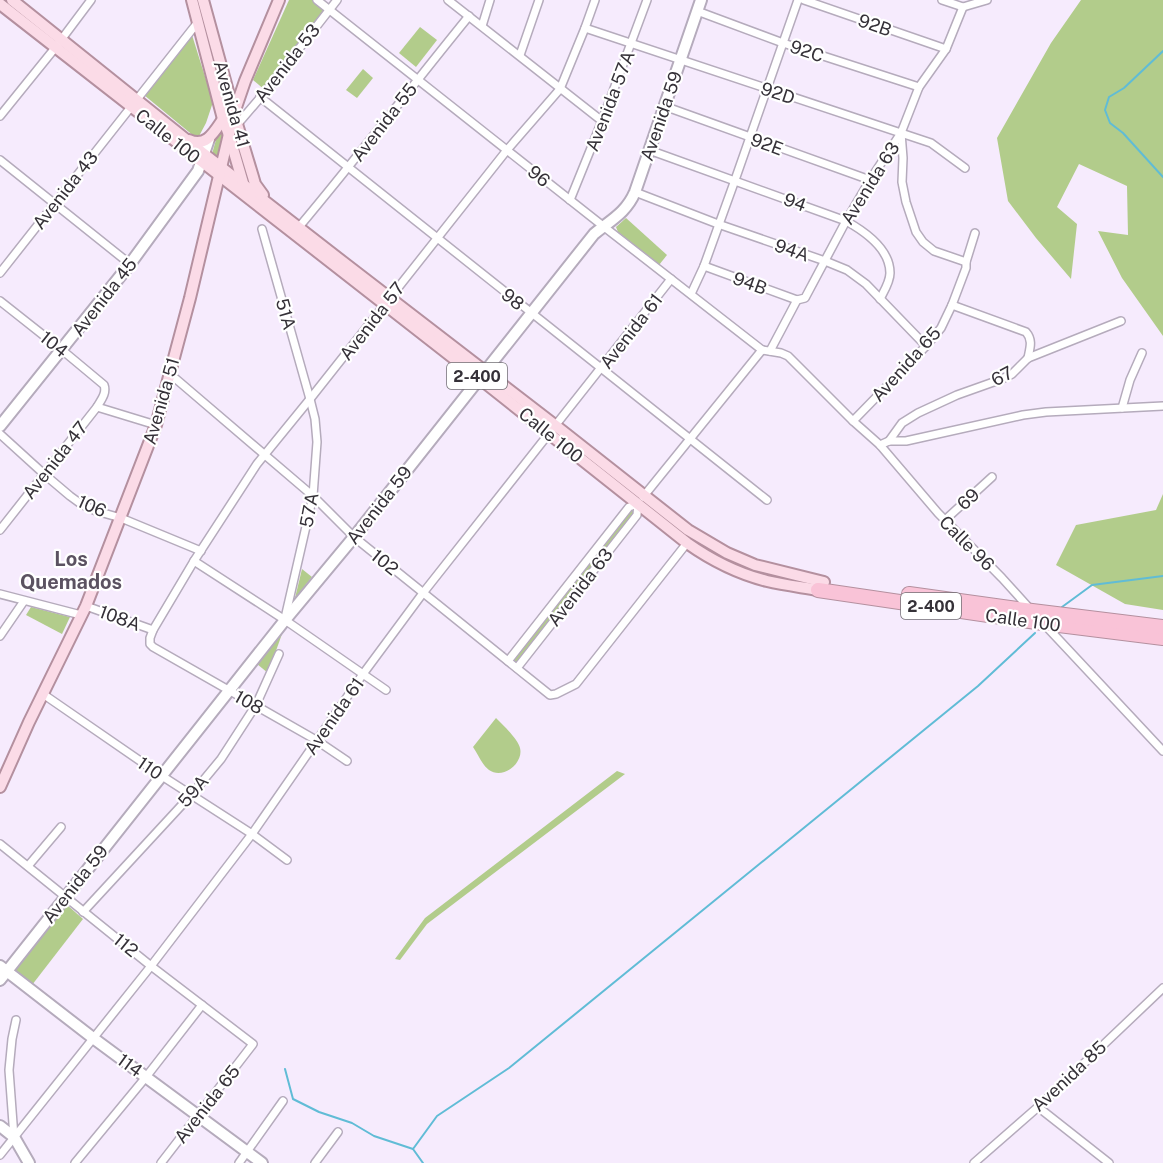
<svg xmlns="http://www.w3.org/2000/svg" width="1163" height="1163" font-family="'Public Sans',sans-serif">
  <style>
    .green { fill: #b2cc8b }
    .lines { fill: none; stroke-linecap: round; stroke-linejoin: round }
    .stream { stroke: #60bcd6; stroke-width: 2 }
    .street-casing { stroke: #b5abbc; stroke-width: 10 }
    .secondary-casing { stroke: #b5abbc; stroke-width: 14 }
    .primary-casing { stroke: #b4909f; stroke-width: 14 }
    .highway-casing { stroke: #b4909f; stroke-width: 16 }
    .street { stroke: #fff; stroke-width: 7 }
    .secondary { stroke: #fff; stroke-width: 10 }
    .primary { stroke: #fbdbe7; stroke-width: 10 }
    .highway { stroke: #f9c3d7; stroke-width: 14 }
    .labels { text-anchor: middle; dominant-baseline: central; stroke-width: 4.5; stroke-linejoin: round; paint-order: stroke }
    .shield { fill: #fff; stroke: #726f74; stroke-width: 1.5 }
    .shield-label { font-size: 16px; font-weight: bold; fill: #353138 }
    .street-label { font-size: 18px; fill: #353138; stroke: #fff }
    .neighbourhood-label { font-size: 20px; font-weight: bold; fill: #5b5261; stroke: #fff }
  </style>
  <rect width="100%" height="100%" fill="#f6ebfd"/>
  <!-- green -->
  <g class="green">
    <polygon points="289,0 317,0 329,10 266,91 253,80"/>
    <polygon points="1081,0 1163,0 1163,336 1122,278 1098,231 1128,235 1127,186 1079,164 1057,207 1077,224 1071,279 1036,238 1008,201 997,138 1051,43"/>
    <polygon points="420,27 437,40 416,67 399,53"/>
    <polygon points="192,35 213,102 206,123 198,138 195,137 144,95"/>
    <polygon points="363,69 373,78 357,98 346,90"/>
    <polygon points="219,129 224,129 221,149 217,156 212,154"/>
    <polygon points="626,218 667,255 659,265 618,232 616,227"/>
    <polygon points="1163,494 1163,610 1125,604 1056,565 1076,525 1156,510"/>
    <path d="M644,500l46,36 133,51c-24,-5 -50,-7 -72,-15 -42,-15 -75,-43 -108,-70z"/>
    <polygon points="636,507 635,514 517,665 511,661 631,509"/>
    <polygon points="302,569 312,577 295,598"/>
    <polygon points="31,607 70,617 62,634 26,615"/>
    <polygon points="282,634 268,673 257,664"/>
    <path d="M496,718c7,7 22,21 24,30 4,15 -17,32 -31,22 -7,-5 -11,-16 -16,-23z"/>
    <polygon points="617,771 625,774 427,924 400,960 395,959 425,918"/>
    <polygon points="66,904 83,919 32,985 15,970"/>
  </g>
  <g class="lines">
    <!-- stream -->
    <g class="stream">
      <polyline points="1163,51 1124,88 1109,97 1105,110 1110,123 1123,133 1163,177"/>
      <polyline points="1062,607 1092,585 1163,576"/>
      <polyline points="285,1069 293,1099 319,1112 352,1123 374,1136 413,1149 423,1163"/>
      <polyline points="413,1149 437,1116 509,1068 978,686 1035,633"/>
    </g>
    <defs>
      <g id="street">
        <polyline points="317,0 603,226 762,350"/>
        <polyline points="448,0 602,121"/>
        <polyline points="804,0 946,49"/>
        <polyline points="942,0 963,7 987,0"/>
        <polyline points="697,11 783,43 919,87"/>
        <polyline points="482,26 490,0"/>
        <polyline points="585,28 931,143 965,168"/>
        <polyline points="520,55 539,0"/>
        <polyline points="260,97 767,500"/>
        <polyline points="664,106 870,180"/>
        <polyline points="0,116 55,48 91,0"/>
        <polyline points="236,126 266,91 337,0"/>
        <polyline points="901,133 903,158 902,182 906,202 916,232 923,242 934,251 966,262"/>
        <path d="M649,150l197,71c18,10 44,28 44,52 0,9 -6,18 -10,26"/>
        <polyline points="0,160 130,264"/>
        <polyline points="635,192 718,224 825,261 847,270 866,284 926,346"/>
        <polyline points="570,200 602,121 647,0"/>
        <path d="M299,227c58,-69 113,-141 170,-211"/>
        <polyline points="262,229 310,399 315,419 317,442 313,496 285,618"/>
        <polyline points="704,266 797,300"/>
        <polyline points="0,273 198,22"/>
        <polyline points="691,294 704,266 735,180 798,0"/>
        <polyline points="797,300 805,298 846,221 870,180 901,133 919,87 946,49 963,7"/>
        <path d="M0,301l62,49 42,35c3,8 -3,15 -7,22l-97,123"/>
        <path d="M952,305l74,27c7,8 4,16 2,26"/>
        <polyline points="762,350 781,353 788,356 853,421 880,445 938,513 1002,578 1031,610"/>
        <polyline points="770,351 797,300"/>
        <polyline points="169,376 176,379 313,496 354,537 550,695 556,694 576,684 687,543"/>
        <polyline points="97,407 156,425"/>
        <polyline points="1122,408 1130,380 1142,353"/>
        <polyline points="853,421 926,346 941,328 952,305 966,268 966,262 975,233"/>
        <polyline points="0,434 44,474 70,496 81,504 96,511 121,518 201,551"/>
        <polyline points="889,441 902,423 918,413 957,395 1002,379 1012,374 1028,358 1121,321"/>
        <polyline points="880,445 889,441 906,441 1023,415 1046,412 1163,406"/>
        <polyline points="643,497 762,350"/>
        <polyline points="945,520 992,477"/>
        <polyline points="194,561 285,620 386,690"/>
        <polyline points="0,594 81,615"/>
        <polyline points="86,606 153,630"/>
        <polyline points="1045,625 1163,751"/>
        <polyline points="0,636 24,601"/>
        <polyline points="508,661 629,507 638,504 637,515 517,668"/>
        <polyline points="43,694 162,776 252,834 287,860"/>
        <polyline points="347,761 316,740 153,647 150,644 150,638 153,630 194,561 257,464 310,399 507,150 560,89 585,28 595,0"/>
        <polyline points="0,844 151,966 253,1044 161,1163"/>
        <polyline points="28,866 61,827"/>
        <polyline points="83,912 192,794 221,759 256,705 279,654"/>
        <polyline points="1038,1107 1109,1163"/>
        <polyline points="14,1137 9,1070 12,1039 16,1020"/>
        <polyline points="0,1155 151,966 252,834 363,674 423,593 671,279"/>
        <polyline points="75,1163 146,1077 202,1005"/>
        <polyline points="239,1163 283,1101"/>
        <polyline points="315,1163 338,1132"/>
        <polyline points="974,1163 1038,1107 1163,988"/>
      </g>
      <g id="secondary">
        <polyline points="0,426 130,264 198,171 209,139"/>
        <polyline points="0,966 93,1038 262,1163"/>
        <path d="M0,980l285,-360 69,-83 240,-303c17,-14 32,-21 41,-42l66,-192"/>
        <polyline points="0,1126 14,1137 29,1163"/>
      </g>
      <g id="primary">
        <polyline points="12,0 204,154 343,262 556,426 688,530 727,553 755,565 824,582"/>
        <polyline points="192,0 223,119 229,135 243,183"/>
        <polyline points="203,0 237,124 253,177 255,184 263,195"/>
        <path d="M0,4l479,374 208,165c24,17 52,31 80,38 17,4 34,6 51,9"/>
        <path d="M189,140c19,9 27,-12 37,-25"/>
        <polyline points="0,787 29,722 86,606 156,425 190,298 234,113 245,81 279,0"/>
      </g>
      <g id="highway">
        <polyline points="818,590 1043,623 1163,638"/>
        <polyline points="909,594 1032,611 1163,627"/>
      </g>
    </defs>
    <!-- street casing -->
    <use href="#street" class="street-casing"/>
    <!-- secondary casing -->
    <use href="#secondary" class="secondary-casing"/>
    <!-- primary casing -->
    <use href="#primary" class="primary-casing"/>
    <!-- highway casing -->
    <use href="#highway" class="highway-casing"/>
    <!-- street -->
    <use href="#street" class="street"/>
    <!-- secondary -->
    <use href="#secondary" class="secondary"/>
    <!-- primary -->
    <use href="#primary" class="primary"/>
    <!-- highway -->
    <use href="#highway" class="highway"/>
  </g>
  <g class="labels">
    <!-- shield labels -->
    <g class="shield">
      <rect x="447" y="363" width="60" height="26" rx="4.5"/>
      <rect x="901" y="593" width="60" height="26" rx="4.5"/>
    </g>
    <g class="shield-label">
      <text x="477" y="376">2-400</text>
      <text x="931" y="606">2-400</text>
    </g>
    <!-- street labels -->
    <g class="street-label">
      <text transform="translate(875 25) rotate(19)">92B</text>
      <text transform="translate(807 51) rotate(18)">92C</text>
      <text transform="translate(287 63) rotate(-52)">Avenida 53</text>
      <text transform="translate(778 93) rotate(18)">92D</text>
      <text transform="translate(610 101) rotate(-69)">Avenida 57A</text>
      <text transform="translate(232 104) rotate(74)">Avenida 41</text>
      <text transform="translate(661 116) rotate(-71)">Avenida 59</text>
      <text transform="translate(384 122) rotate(-52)">Avenida 55</text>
      <text transform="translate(168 136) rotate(38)">Calle 100</text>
      <text transform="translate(767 144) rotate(20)">92E</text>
      <text transform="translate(539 176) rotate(39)">96</text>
      <text transform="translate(870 183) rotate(-58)">Avenida 63</text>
      <text transform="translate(65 190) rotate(-52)">Avenida 43</text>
      <text transform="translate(795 202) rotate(20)">94</text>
      <text transform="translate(792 250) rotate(19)">94A</text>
      <text transform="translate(750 283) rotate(20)">94B</text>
      <text transform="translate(104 297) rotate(-52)">Avenida 45</text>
      <text transform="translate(513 299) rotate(39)">98</text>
      <text transform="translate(286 314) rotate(74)">51A</text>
      <text transform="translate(372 321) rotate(-52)">Avenida 57</text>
      <text transform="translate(631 331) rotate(-52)">Avenida 61</text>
      <text transform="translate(54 344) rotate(39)">104</text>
      <text transform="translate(906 364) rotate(-48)">Avenida 65</text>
      <text transform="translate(1002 376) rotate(-28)">67</text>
      <text transform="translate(161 401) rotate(-74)">Avenida 51</text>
      <text transform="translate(551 435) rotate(39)">Calle 100</text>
      <text transform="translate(55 460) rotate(-52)">Avenida 47</text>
      <text transform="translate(968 499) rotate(-43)">69</text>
      <text transform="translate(379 505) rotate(-52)">Avenida 59</text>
      <text transform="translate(92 506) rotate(24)">106</text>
      <text transform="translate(309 510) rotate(-79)">57A</text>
      <text transform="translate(967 543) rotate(45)">Calle 96</text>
      <text transform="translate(385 562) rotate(39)">102</text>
      <text transform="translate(580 587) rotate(-52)">Avenida 63</text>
      <text transform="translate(120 618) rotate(20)">108A</text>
      <text transform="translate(1023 620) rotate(8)">Calle 100</text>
      <text transform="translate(249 702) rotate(29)">108</text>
      <text transform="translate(334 716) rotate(-55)">Avenida 61</text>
      <text transform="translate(150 768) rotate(34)">110</text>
      <text transform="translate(193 791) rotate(-49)">59A</text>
      <text transform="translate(75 884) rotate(-52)">Avenida 59</text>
      <text transform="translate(126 945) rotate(39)">112</text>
      <text transform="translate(130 1065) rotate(36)">114</text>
      <text transform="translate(1069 1076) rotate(-43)">Avenida 85</text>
      <text transform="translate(207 1104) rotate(-52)">Avenida 65</text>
    </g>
    <!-- neighbourhood labels -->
    <g class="neighbourhood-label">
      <text x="71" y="559">Los<tspan x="71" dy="23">Quemados</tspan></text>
    </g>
  </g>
</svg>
